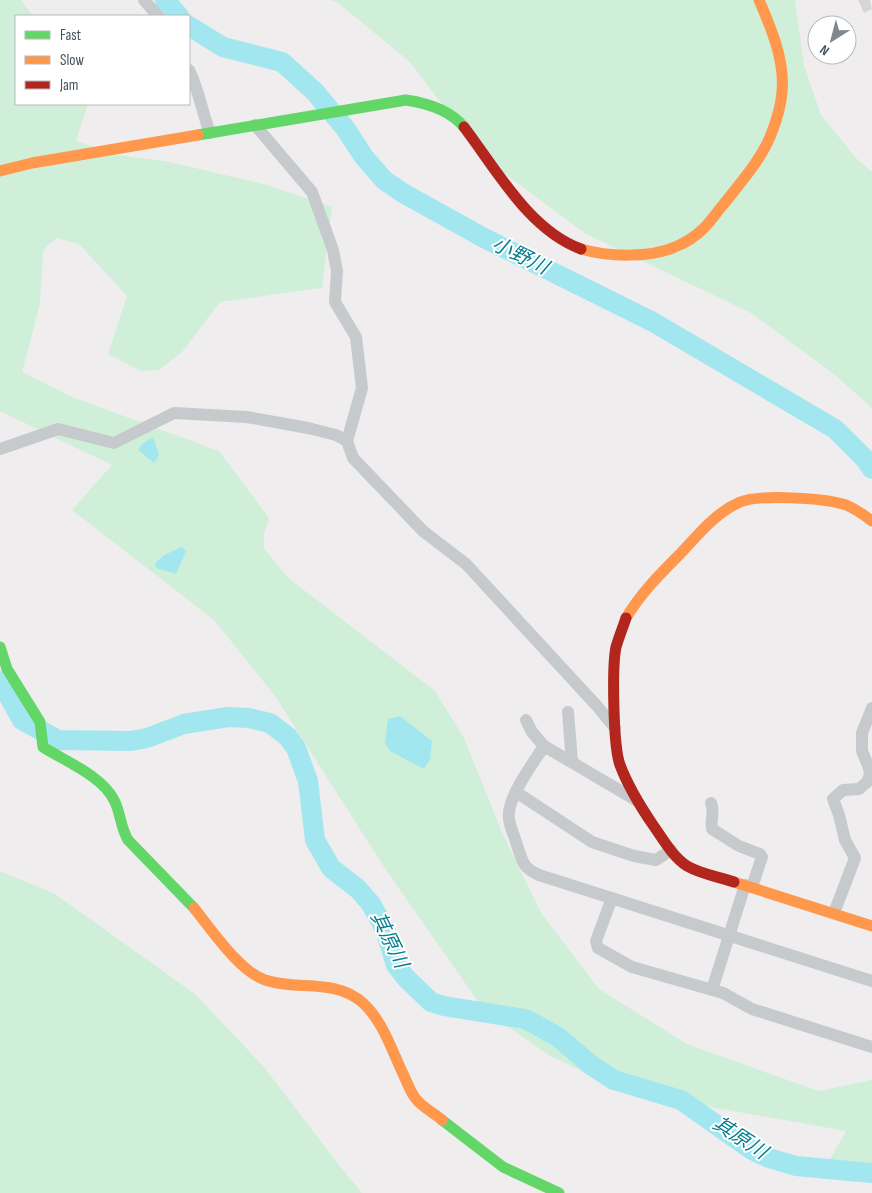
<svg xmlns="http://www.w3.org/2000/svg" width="872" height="1193" font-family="'Sofia Sans Condensed','Noto Sans JP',sans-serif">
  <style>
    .green { fill: #d0efd9 }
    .water { fill: #a2e7ef }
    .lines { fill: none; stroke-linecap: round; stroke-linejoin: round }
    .river { stroke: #a2e7ef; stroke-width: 20 }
    .building { fill: #d6d6d8 }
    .street { stroke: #c7cacd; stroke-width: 12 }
    .fast { stroke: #63d668; stroke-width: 11 }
    .slow { stroke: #ff974d; stroke-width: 11 }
    .jam { stroke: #b3261e; stroke-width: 11 }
    .labels { text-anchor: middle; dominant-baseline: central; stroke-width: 4; stroke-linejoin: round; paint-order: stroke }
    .water-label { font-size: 20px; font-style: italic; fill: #077f8f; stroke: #fff }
  </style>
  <rect width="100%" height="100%" fill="#efedee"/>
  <!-- green -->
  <g class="green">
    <polygon points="0,0 21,0 33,16 16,16 16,104 88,104 76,141 118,155 165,161 263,184 332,207 322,288 220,302 182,352 159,370 141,371 108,354 127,296 79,244 57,238 48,245 43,251 40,304 22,372 72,397 219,451 269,518 264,534 264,548 287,577 435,691 464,738 502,832 541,913 599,989 687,1044 818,1091 872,1080 872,1169 828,1163 846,1131 627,1092 550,1056 484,1010 386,870 275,696 214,620 72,510 112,465 0,411"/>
    <polygon points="331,0 795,0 804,65 821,115 856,158 872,172 872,408 835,375 751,313 586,234 481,156 410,62 337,2"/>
    <polygon points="0,871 55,894 195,994 264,1067 342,1169 362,1193 0,1193"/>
  </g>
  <!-- water -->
  <g class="water">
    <polygon points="153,437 159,455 154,463 138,450 142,444"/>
    <polygon points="182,547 186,551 176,574 156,568 155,563 164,555"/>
    <polygon points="400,716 432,741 430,760 424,769 390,751 385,743 388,719"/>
  </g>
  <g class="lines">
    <!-- river -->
    <g class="river">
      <polyline points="165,0 179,16"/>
      <polyline points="189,26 223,47 282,62 315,92 345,128 364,157 384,180 403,193 484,238 653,322 835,429 865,459 872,469"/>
      <polyline points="0,681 22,720 58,740 131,741 147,738 184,724 228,717 249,718 270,723 288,737 296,748 308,781 315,840 331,868 358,889 371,904 385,929 396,965 406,978 431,1002 444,1006 525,1019 535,1024 558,1037 591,1065 614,1080 681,1100 752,1150 769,1158 796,1166 872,1173"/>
    </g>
  </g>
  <!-- building -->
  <polygon class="building" points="858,0 870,0 872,9 864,13"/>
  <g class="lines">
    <!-- street -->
    <g class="street">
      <polyline points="144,0 158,16"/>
      <path d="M189,70c10,20 13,42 21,63"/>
      <polyline points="255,125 312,192 333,250 337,271 335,302 356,337 362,388 347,441 353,458 423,531 466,564 597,706 615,728"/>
      <polyline points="0,449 58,429 114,443 174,413 247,417 308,428 336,435 347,441"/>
      <polyline points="568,712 572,762"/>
      <polyline points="526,720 532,732 544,746"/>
      <polyline points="516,792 592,842 634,856 656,860 671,850"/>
      <path d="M636,800l-92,-54c-11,18 -38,52 -35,73 1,9 6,18 8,26 6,17 5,22 22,30l333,106"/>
      <path d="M711,803c4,8 -1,17 1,26l27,17 21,8 2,3 -10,30"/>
      <polyline points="612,898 596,941 598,948 632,967 723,993 752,1009 872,1047"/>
      <polyline points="834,913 855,858 845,840 839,815 833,799 843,790 859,789 867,782 870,775 869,768 862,751 862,733 872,708"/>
      <polyline points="712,990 745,885"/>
    </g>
    <!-- fast -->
    <g class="fast">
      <path d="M198,135l208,-35c20,3 44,10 58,27"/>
      <path d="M0,647l7,22 33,53 3,25c22,14 59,29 71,53 7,13 6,27 14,40l66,68"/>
      <polyline points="442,1120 503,1167 559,1193"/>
    </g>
    <!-- slow -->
    <g class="slow">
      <polyline points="0,171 32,163 198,135"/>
      <path d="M581,249c27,8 69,9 94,-2 10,-4 21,-11 29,-19 7,-7 13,-16 19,-23 18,-23 39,-46 49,-73 5,-13 9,-26 10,-40 3,-32 -11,-64 -23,-92"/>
      <path d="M626,618c15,-25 34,-44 54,-64 18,-19 35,-41 60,-52 20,-8 85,-4 106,3 10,4 18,10 26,16"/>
      <polyline points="734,882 872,926"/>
      <path d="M194,908c17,21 45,63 71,72 32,11 70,-2 98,23 21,19 30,51 42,75 3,7 6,15 11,21 6,8 18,14 26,21"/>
    </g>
    <!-- jam -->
    <g class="jam">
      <path d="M464,127c32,42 65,103 117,122"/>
      <path d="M626,618c-3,9 -7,19 -10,29 -4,19 -3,99 4,118 8,21 20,41 33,60 10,14 19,31 34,41 14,8 32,11 47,16"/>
    </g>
  </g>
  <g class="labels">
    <!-- water labels -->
    <g class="water-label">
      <text transform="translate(520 256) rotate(26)">小野川</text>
      <text transform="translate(389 940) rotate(64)">其原川</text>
      <text transform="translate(740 1138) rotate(33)">其原川</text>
    </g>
  </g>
  <!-- legend -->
  <rect x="15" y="15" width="175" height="90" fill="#ffffff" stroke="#b4babd"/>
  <rect x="25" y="31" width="25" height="8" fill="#63d668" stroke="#b4babd"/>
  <text x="60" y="40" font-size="15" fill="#44525b">Fast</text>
  <rect x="25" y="56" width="25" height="8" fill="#ff974d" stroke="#b4babd"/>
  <text x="60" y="65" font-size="15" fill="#44525b">Slow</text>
  <rect x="25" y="81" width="25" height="8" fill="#b3261e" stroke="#b4babd"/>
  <text x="60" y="90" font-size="15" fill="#44525b">Jam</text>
  <!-- north arrow -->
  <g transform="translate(832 40) rotate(216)"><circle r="24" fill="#ffffff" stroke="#b4babd"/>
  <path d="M0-4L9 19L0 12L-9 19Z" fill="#80888e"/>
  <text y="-8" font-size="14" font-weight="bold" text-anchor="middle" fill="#44525b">N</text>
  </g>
</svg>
